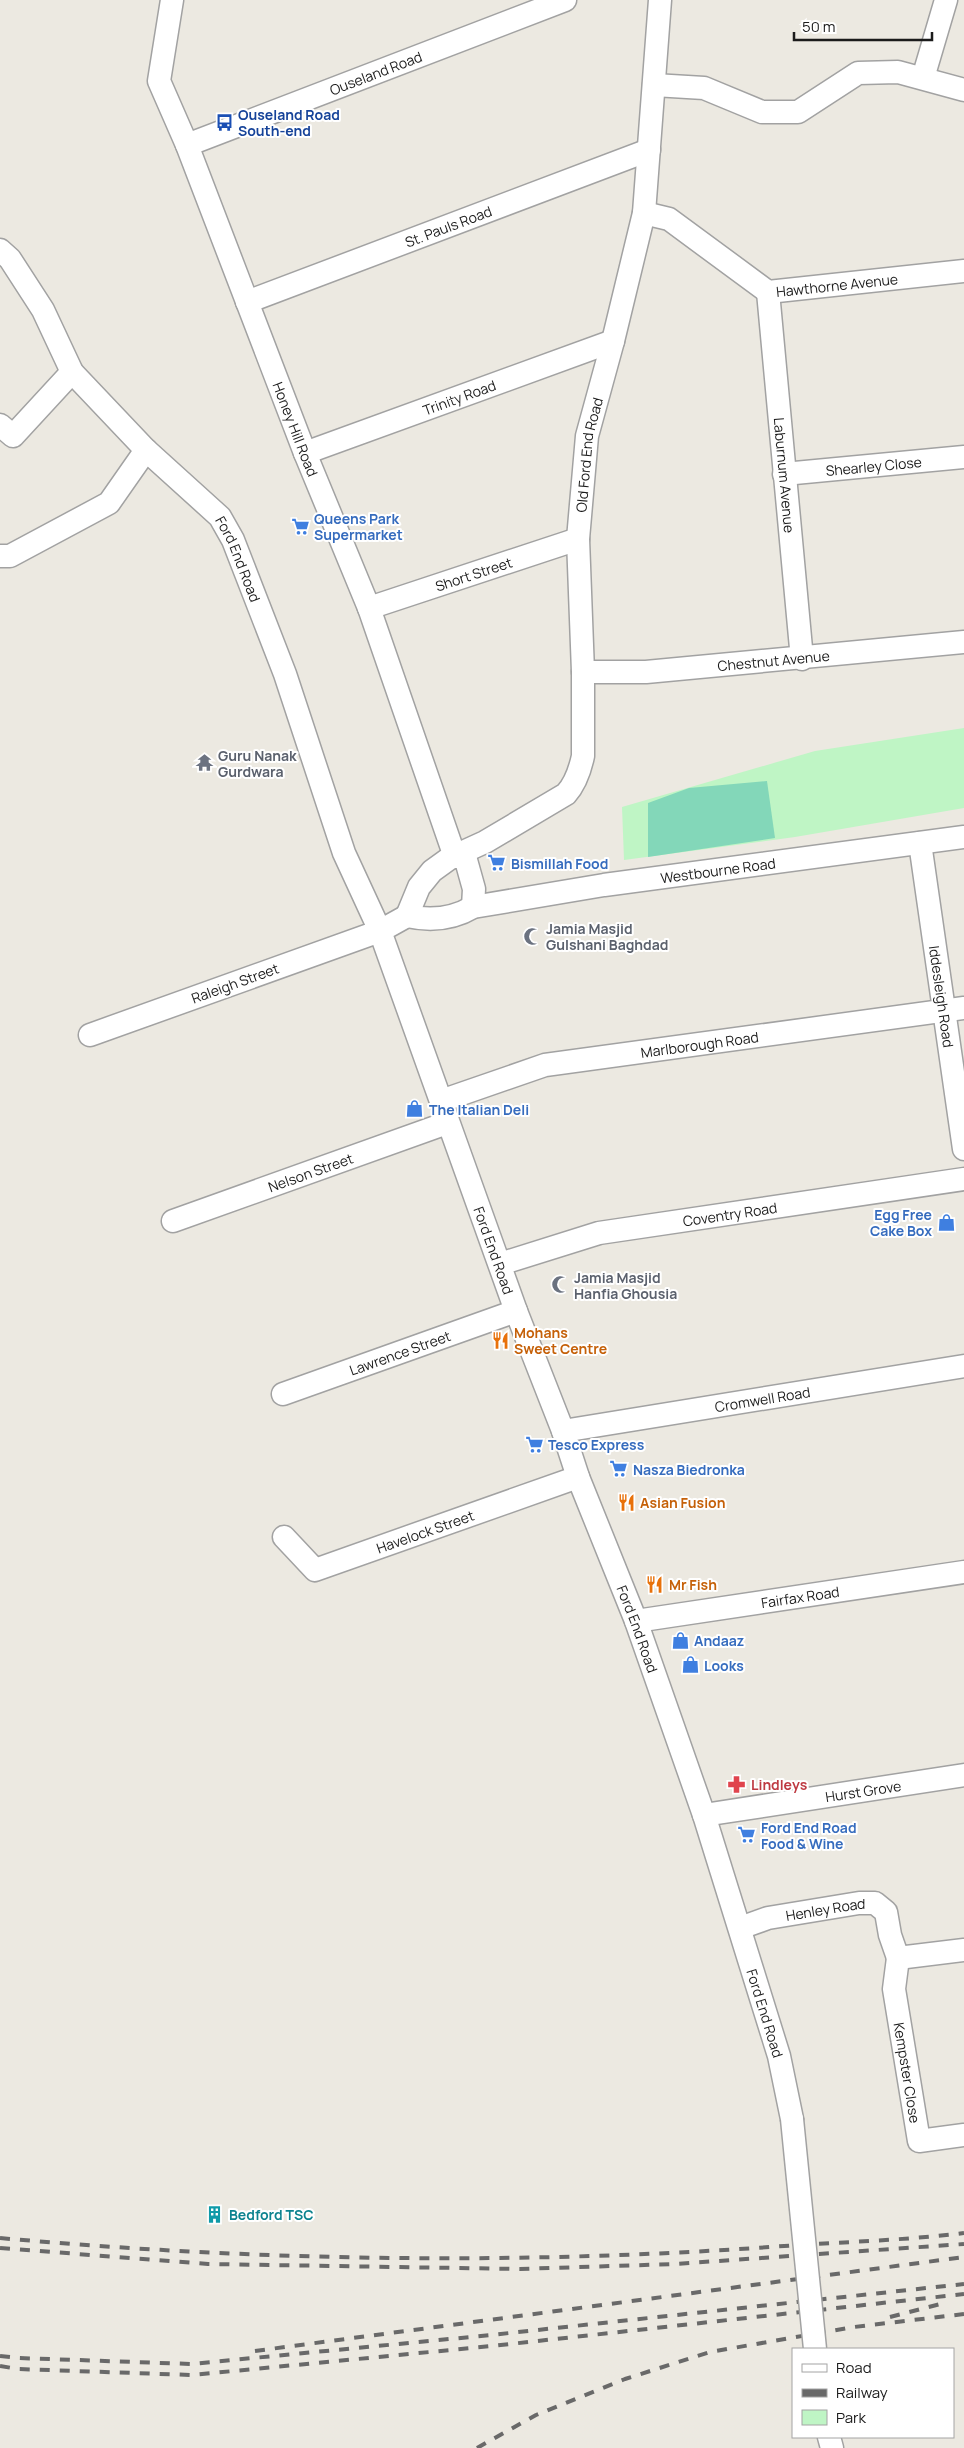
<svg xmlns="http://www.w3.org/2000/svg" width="964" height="2448" font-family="Manrope,sans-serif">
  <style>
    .park { fill: #bff5c5 }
    .pitch { fill: #83d7b9 }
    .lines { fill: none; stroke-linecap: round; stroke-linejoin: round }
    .minor-casing { stroke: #a2a2a2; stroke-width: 25 }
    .minor { stroke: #fff; stroke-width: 22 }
    .rail { stroke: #696969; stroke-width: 4; stroke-dasharray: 10 10; stroke-linecap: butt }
    .minor-bridge-casing { stroke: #a2a2a2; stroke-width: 25; stroke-linecap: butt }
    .minor-bridge { stroke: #fff; stroke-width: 22 }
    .labels { text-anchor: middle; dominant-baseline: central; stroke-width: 4; stroke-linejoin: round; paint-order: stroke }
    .street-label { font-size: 14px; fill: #1b1b1b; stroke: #fff }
    .transit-label { font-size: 14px; font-weight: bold; fill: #164399; stroke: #fff; text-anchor: start }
    .shop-label { font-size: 14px; font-weight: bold; fill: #366cbe; stroke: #fff; text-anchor: start }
    .worship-label { font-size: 14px; font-weight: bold; fill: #5b616d; stroke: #fff; text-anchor: start }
    .food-label { font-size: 14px; font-weight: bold; fill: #c56008; stroke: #fff; text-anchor: start }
    .health-label { font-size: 14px; font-weight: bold; fill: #be3a42; stroke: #fff; text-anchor: start }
    .culture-label { font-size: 14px; font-weight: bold; fill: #0d838f; stroke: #fff; text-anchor: start }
  </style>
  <rect width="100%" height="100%" fill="#ece9e1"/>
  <!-- park -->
  <polygon class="park" points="964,728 964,808 795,837 624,860 622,807 815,751"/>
  <!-- pitch -->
  <polygon class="pitch" points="767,781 775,838 648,857 648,803 689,788"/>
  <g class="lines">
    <defs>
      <g id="minor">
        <path id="s1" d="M172,0l-13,81 28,64 118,308 64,155 86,249"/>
        <polyline points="923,78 946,0"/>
        <polyline points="654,85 704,88 762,112 798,112 858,73 898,72 964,90"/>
        <path id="s2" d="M187,145l378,-145"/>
        <path id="s3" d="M644,213l25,6 99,73 196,-21"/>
        <path id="s4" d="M0,250l10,9 33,51 29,62 74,78 74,67 13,23 52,134 59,179 36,78 -290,104"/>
        <path id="s5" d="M768,292l34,367"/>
        <path id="s6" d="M247,302l402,-152"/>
        <polyline points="0,425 13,436 72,372"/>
        <path id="s7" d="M305,453l308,-112"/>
        <path id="s8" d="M784,474l180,-17"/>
        <polyline points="0,556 10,556 109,503 146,450"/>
        <path id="s9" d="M369,608l209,-69"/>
        <path id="s10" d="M583,672h63l318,-30"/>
        <path id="s11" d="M920,843l44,306"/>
        <polyline points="464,853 474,889 473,907"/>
        <path id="s12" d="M407,916l-27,15 136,380 47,120 15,46 58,144 68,194 75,241 13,63"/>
        <path id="s13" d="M407,916l12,-29 13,-16 18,-13 35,-16 81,-48c10,-11 14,-24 17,-38v-84l-5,-133 9,-103 26,-95 31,-128 16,-213"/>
        <path id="s14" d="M407,916c23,5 46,3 66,-9l131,-22 360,-48"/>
        <path id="s15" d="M441,1101l104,-36 419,-57"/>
        <path id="s16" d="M173,1221l274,-98"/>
        <path id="s17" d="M500,1264l99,-31 365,-54"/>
        <path id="s18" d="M283,1394l233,-83"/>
        <path id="s19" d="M563,1431l401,-65"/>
        <path id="s20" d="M284,1537l31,33 263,-93"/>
        <path id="s21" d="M636,1621l328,-49"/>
        <path id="s22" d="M704,1815l260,-40"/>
        <path id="s23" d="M740,1928l28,-10 91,-15h16l11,9 4,23 8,23 66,-8"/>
        <path id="s24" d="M898,1958l-4,31 25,152 45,-6"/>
        <polyline points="829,2437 832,2448"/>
      </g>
    </defs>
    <!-- minor casing -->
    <use href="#minor" class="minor-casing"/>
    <!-- minor -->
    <use href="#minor" class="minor"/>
    <!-- rail -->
    <g class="rail">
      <path d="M0,2238c256,23 514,27 770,9 65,-5 130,-6 194,-14"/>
      <polyline points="0,2248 208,2264 520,2269 674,2264 964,2244"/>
      <polyline points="890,2317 948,2302"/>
      <polyline points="255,2351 964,2257"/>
      <polyline points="0,2356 19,2358 191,2364 491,2335 964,2284"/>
      <polyline points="0,2366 18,2369 192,2375 492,2346 964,2294"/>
      <polyline points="477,2448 536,2415 625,2379 710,2352 854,2327 964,2314"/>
    </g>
    <defs>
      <polyline id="minor-bridge" points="792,2119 815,2349"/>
    </defs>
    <!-- minor-bridge casing -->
    <use href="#minor-bridge" class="minor-bridge-casing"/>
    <!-- minor-bridge -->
    <use href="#minor-bridge" class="minor-bridge"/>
  </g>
  <!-- icons -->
  <defs>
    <symbol id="bus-bare" viewBox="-9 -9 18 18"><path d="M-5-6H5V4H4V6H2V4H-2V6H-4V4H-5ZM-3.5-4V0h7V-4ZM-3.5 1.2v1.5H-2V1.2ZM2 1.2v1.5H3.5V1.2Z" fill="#1a4fb4" stroke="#fff" stroke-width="2.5" paint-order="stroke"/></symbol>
    <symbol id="supermarket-bare" viewBox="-9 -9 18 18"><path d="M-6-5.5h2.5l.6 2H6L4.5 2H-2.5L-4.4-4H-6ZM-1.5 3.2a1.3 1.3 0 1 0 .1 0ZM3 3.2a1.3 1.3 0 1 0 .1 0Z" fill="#3f7fe0" stroke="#fff" stroke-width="2.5" paint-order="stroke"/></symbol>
    <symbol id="temple-bare" viewBox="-9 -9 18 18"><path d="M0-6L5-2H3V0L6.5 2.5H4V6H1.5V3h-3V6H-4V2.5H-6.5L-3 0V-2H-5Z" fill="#6b7280" stroke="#fff" stroke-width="2.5" paint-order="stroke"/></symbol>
    <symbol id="mosque-bare" viewBox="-9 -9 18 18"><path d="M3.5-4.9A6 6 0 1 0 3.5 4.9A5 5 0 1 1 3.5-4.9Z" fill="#6b7280" stroke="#fff" stroke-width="2.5" paint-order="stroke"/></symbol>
    <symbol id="shop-bare" viewBox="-9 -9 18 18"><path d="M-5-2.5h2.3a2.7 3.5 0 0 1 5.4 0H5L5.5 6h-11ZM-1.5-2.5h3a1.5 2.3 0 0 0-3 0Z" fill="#3f7fe0" stroke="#fff" stroke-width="2.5" paint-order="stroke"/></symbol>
    <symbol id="restaurant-bare" viewBox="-9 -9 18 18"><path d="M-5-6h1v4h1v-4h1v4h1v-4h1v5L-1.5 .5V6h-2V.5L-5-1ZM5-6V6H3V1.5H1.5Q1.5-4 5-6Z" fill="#e8710a" stroke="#fff" stroke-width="2.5" paint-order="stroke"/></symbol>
    <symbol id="pharmacy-bare" viewBox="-9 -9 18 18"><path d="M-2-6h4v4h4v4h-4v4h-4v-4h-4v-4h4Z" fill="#e0444e" stroke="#fff" stroke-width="2.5" paint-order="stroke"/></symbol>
    <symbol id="building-bare" viewBox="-9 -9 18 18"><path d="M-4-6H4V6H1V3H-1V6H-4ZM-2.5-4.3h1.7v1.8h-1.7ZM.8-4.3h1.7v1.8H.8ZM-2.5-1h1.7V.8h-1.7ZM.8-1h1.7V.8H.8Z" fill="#0f9aa8" stroke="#fff" stroke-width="2.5" paint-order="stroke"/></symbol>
  </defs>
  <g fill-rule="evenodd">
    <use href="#bus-bare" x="212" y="110" width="25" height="25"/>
    <use href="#supermarket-bare" x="288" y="514" width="25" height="25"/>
    <use href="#temple-bare" x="192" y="750" width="25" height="25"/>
    <use href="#supermarket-bare" x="484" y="850" width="25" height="25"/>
    <use href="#mosque-bare" x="520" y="924" width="25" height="25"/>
    <use href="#shop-bare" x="402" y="1096" width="25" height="25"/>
    <use href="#shop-bare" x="934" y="1210" width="25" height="25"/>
    <use href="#mosque-bare" x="548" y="1272" width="25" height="25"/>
    <use href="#restaurant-bare" x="488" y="1328" width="25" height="25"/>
    <use href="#supermarket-bare" x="522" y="1432" width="25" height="25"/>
    <use href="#supermarket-bare" x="606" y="1456" width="25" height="25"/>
    <use href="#restaurant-bare" x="614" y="1490" width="25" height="25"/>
    <use href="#restaurant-bare" x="642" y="1572" width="25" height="25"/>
    <use href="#shop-bare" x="668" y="1628" width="25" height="25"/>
    <use href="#shop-bare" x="678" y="1652" width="25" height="25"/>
    <use href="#pharmacy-bare" x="724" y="1772" width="25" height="25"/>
    <use href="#supermarket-bare" x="734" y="1822" width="25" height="25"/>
    <use href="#building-bare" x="202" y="2202" width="25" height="25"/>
  </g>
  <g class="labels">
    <!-- street labels -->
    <g class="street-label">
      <text stroke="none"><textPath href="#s2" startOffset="202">Ouseland Road</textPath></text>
      <text stroke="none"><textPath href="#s6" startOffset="215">St. Pauls Road</textPath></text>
      <text stroke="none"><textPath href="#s3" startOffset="218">Hawthorne Avenue</textPath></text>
      <text stroke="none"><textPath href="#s7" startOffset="164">Trinity Road</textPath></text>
      <text stroke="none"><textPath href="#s1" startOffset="456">Honey Hill Road</textPath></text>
      <text stroke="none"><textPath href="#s13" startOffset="551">Old Ford End Road</textPath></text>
      <text stroke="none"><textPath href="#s8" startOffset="90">Shearley Close</textPath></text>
      <text stroke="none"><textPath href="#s5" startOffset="184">Laburnum Avenue</textPath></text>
      <text stroke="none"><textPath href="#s4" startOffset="396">Ford End Road</textPath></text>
      <text stroke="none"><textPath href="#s9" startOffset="110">Short Street</textPath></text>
      <text stroke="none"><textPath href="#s10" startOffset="191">Chestnut Avenue</textPath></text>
      <text stroke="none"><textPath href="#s14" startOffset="316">Westbourne Road</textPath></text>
      <text transform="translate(235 983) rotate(-20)">Raleigh Street</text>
      <text stroke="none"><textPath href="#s11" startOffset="155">Iddesleigh Road</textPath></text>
      <text stroke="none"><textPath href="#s15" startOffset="266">Marlborough Road</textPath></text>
      <text stroke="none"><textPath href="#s16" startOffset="146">Nelson Street</textPath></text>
      <text stroke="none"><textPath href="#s17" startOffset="236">Coventry Road</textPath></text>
      <text stroke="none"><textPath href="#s12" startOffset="370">Ford End Road</textPath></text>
      <text stroke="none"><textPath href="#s18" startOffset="124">Lawrence Street</textPath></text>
      <text stroke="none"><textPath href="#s19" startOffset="202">Cromwell Road</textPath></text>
      <text stroke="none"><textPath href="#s20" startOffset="162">Havelock Street</textPath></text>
      <text stroke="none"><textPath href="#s21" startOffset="166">Fairfax Road</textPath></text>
      <text stroke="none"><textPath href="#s12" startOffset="775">Ford End Road</textPath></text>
      <text stroke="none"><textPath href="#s22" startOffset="161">Hurst Grove</textPath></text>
      <text stroke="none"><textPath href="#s23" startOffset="88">Henley Road</textPath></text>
      <text stroke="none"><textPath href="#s12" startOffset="1180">Ford End Road</textPath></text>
      <text stroke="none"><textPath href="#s24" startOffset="116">Kempster Close</textPath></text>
    </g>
    <!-- transit labels -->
    <g class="transit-label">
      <text x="238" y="114">Ouseland Road<tspan x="238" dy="16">South-end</tspan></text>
    </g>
    <!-- shop labels -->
    <g class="shop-label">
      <text x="314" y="518">Queens Park<tspan x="314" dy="16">Supermarket</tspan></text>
      <text x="511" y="863">Bismillah Food</text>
      <text x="429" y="1109">The Italian Deli</text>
      <text x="932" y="1214" text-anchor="end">Egg Free<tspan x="932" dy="16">Cake Box</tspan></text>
      <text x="548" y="1444">Tesco Express</text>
      <text x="633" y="1469">Nasza Biedronka</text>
      <text x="694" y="1640">Andaaz</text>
      <text x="704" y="1665">Looks</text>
      <text x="761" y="1827">Ford End Road<tspan x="761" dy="16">Food &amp; Wine</tspan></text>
    </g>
    <!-- worship labels -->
    <g class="worship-label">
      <text x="218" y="755">Guru Nanak<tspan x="218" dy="16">Gurdwara</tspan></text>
      <text x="546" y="928">Jamia Masjid<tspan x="546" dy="16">Gulshani Baghdad</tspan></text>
      <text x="574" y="1277">Jamia Masjid<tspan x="574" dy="16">Hanfia Ghousia</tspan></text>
    </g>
    <!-- food labels -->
    <g class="food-label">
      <text x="514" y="1332">Mohans<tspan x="514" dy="16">Sweet Centre</tspan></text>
      <text x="640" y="1502">Asian Fusion</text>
      <text x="669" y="1584">Mr Fish</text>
    </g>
    <!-- health labels -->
    <g class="health-label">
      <text x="751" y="1784">Lindleys</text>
    </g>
    <!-- culture labels -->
    <g class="culture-label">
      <text x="229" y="2214">Bedford TSC</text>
    </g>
  </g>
  <!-- legend -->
  <rect x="792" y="2348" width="162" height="90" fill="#ffffff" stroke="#a4a4a4"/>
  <rect x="802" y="2364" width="25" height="8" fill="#ffffff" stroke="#a4a4a4"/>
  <text x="836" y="2373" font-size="15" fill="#1b1b1b">Road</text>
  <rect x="802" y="2389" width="25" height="8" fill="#696969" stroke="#a4a4a4"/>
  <text x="836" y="2398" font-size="15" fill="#1b1b1b">Railway</text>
  <rect x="802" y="2410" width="25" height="15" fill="#bff5c5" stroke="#a4a4a4"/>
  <text x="836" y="2423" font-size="15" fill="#1b1b1b">Park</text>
  <!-- scale -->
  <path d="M794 32v8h138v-8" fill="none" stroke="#1b1b1b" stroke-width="2.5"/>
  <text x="802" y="32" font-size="15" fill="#1b1b1b" stroke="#ffffff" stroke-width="4" paint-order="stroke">50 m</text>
</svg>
